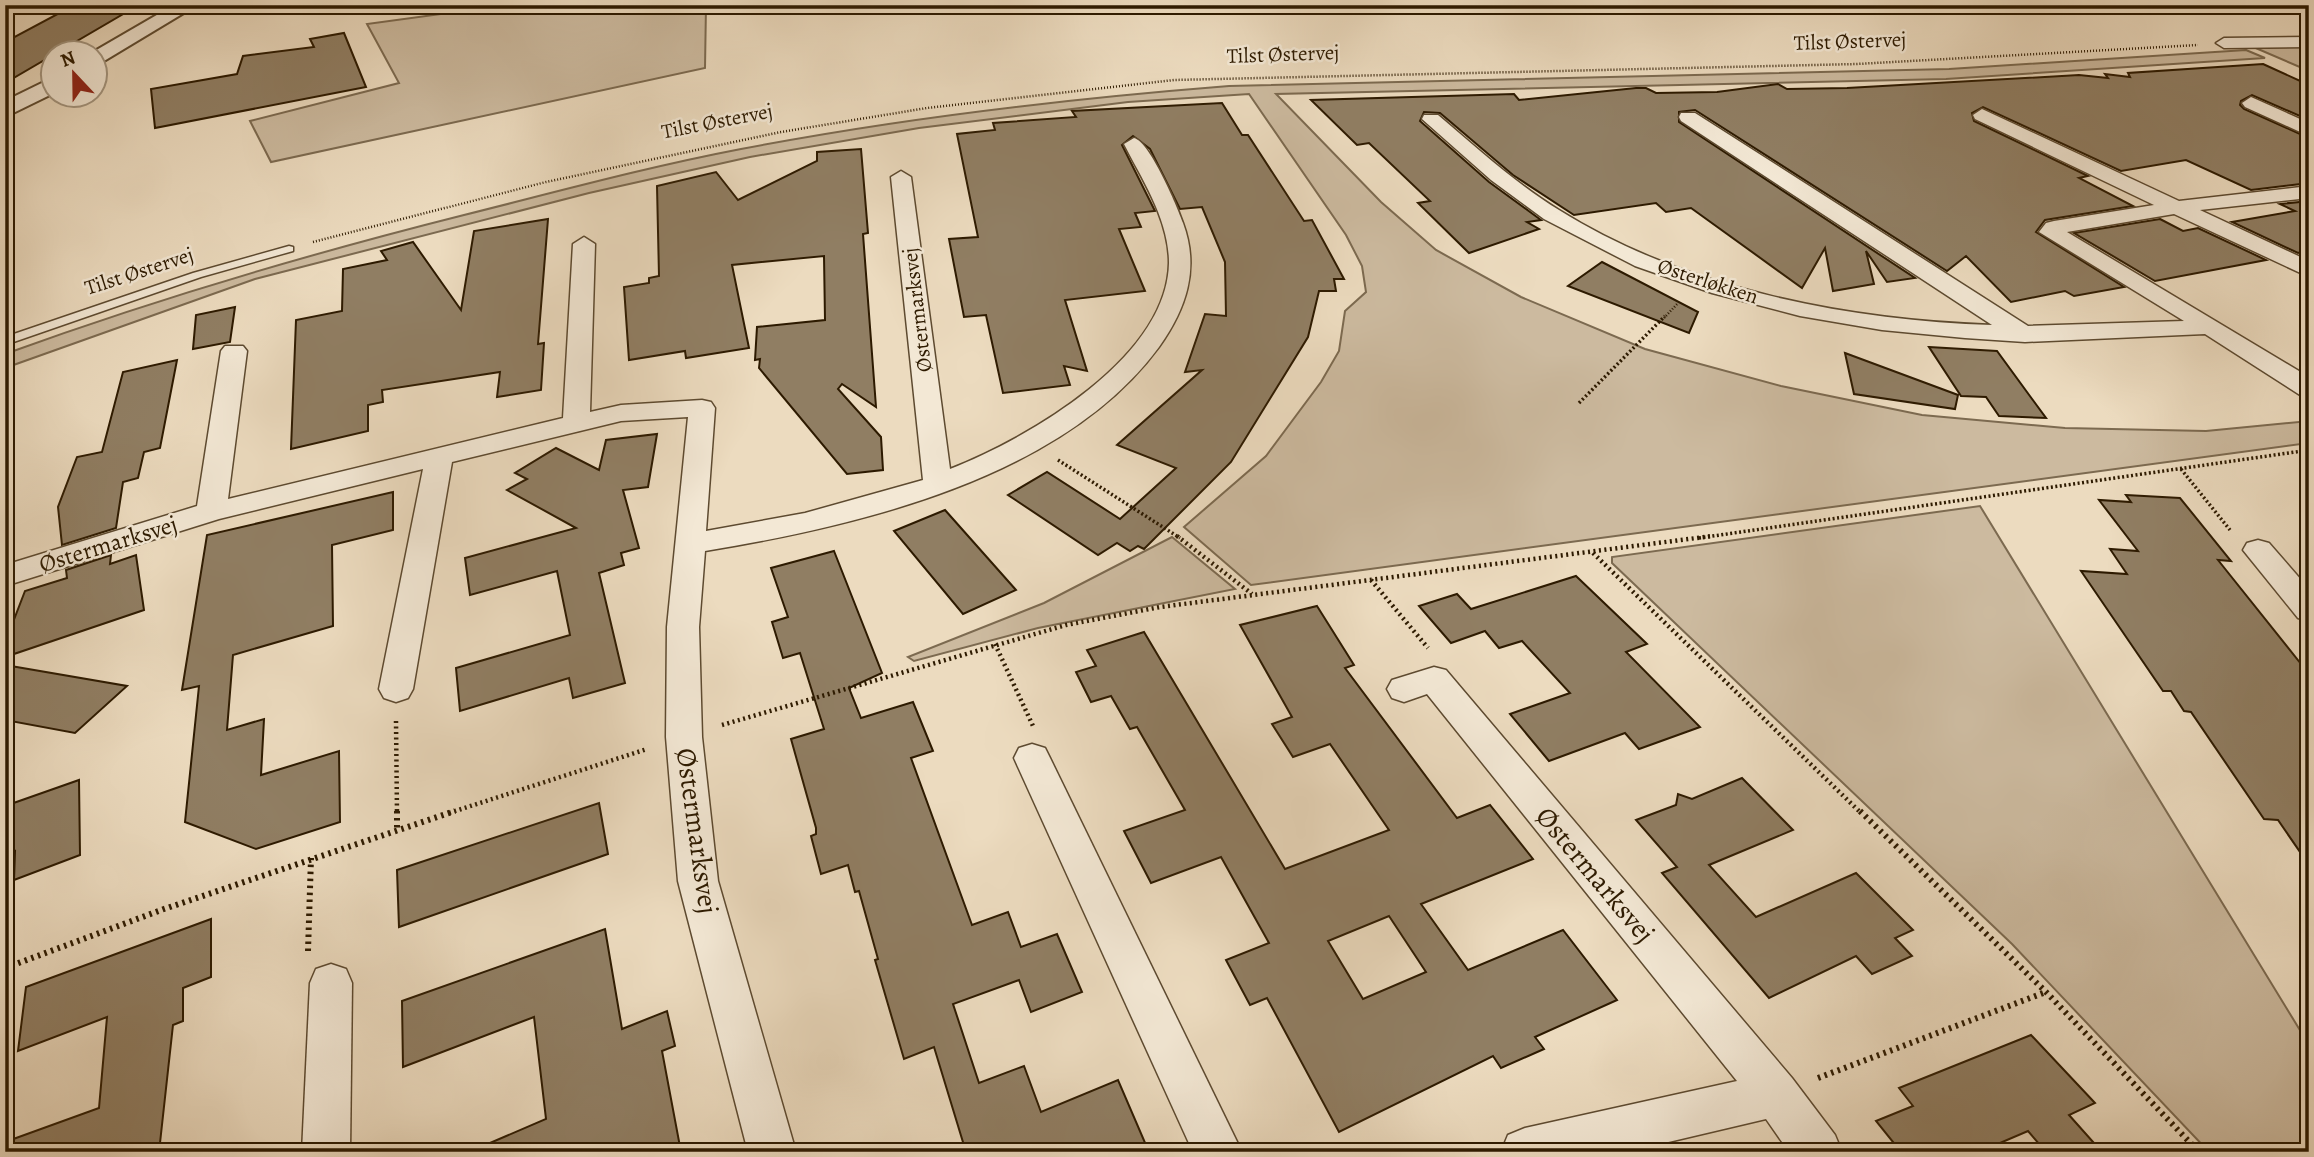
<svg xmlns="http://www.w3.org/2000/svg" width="2314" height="1157" font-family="Alegreya,serif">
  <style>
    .green { fill: #ccba9f; stroke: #7c6a50; stroke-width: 2 }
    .building { fill: #907e63; stroke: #2d1a00; stroke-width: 2; fill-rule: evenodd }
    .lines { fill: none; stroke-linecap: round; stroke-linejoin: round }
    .service-casing { stroke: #5d4a30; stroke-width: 3 }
    .minor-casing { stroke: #5d4a30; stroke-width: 3 }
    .tertiary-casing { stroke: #5d4a30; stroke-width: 4 }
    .path-far3 { stroke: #2d1a00; stroke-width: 2.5; stroke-dasharray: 1 2; stroke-linecap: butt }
    .path-far2 { stroke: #2d1a00; stroke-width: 3.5; stroke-dasharray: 2 2.5; stroke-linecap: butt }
    .path-far1 { stroke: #2d1a00; stroke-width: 4.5; stroke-dasharray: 2 3.5; stroke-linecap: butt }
    .path { stroke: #2d1a00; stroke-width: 6; stroke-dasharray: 2.5 4.5; stroke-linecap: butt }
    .service { fill: #f3e8d5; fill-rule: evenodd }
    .minor { fill: #f3e8d5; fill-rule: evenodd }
    .tertiary { fill: #f3e8d5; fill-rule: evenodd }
    .labels { text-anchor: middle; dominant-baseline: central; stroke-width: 5; stroke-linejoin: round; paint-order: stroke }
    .far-street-label { font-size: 21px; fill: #2d1a00; stroke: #f3e8d5 }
    .street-label { font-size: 24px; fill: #2d1a00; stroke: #f3e8d5 }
    .near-street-label { font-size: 28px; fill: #2d1a00; stroke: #f3e8d5 }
  </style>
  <rect width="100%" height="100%" fill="#ecdbbf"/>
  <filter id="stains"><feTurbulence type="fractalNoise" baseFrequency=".00286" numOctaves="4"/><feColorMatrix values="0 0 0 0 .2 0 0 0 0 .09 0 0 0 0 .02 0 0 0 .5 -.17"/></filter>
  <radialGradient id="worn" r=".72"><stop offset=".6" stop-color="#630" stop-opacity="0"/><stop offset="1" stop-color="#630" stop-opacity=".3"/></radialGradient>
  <!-- green -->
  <g class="green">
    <polygon points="507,5 706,5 705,68 271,162 250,121 399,83 367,24"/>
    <polygon points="2298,45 2309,53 2309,71 2251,46"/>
    <path d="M2246,50l19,8 -319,21 -670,15 105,108 55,48 85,47 124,52 136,37 141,29 143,13 141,3 103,-10v22l-1058,142 -67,-58 82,-71 55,-74 18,-31 6,-40 21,-19 -4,-26 -16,-31 -97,-141 -121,8 -209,26 -169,29 -161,36 -334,86 -250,89v-14c151,-55 304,-100 459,-139 92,-23 183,-48 277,-66 161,-31 324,-50 488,-63l720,-17z"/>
    <polygon points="1980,506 2309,1045 2309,1152 2209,1152 2012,944 1612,563 1612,557"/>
    <polygon points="1172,537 1235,589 1038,628 914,661 908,657 1044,603"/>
  </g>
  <!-- building -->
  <g class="building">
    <polygon points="65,10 130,10 5,83 5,42"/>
    <polygon points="344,33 366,87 155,128 151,89 237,74 243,56 314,47 310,39"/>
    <polygon points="2263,64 2309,85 2309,120 2252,95 2241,101 2240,105 2244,109 2309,138 2309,183 2251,190 2186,160 2121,171 1983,107 1972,113 1974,121 2088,176 2079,178 2133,206 2045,220 2036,232 2124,287 2074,296 2065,291 2011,302 1966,256 1947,271 1695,110 1679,112 1679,122 1915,278 1887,282 1866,251 1874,284 1833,291 1825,248 1802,288 1691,208 1666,212 1656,203 1574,215 1513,175 1440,113 1424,112 1420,121 1489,182 1541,220 1527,222 1539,229 1469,253 1418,203 1430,201 1369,143 1357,145 1311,100 1514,94 1519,100 1636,88 1646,88 1656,93 1717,92 1778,84 1787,89 1847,88 2079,75 2108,78 2105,74 2130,77 2128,73"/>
    <polygon points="1222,103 1242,135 1248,135 1304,221 1312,220 1344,279 1334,279 1336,291 1319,291 1308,337 1231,462 1144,549 1138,546 1130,551 1117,543 1098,555 1008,495 1047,472 1120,519 1176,468 1117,445 1202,370 1185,372 1205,314 1226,316 1225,262 1202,207 1180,209 1150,149 1133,136 1122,145 1155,211 1135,213 1141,227 1119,229 1145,291 1065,300 1087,371 1064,366 1070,385 1003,393 986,315 964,317 949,239 978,237 957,134 995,130 993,123 1076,117 1072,111"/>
    <polygon points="861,149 868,233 863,234 876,407 842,384 838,389 881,437 883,470 847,474 759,368 760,359 755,360 757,327 825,320 824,256 732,265 749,348 686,358 685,351 629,360 624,287 649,283 649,278 659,276 657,186 716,172 738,200 817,161 817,152"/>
    <polygon points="2309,201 2309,250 2298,253 2232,222 2295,211 2280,204"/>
    <polygon points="548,219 538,344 544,343 541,390 497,397 500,372 382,390 383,402 368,405 368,431 291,449 296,320 342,311 343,269 387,260 381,251 413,242 461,310 474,231"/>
    <polygon points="2160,219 2183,231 2198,228 2266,260 2155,281 2074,233"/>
    <polygon points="1602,262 1698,312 1689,333 1568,286"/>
    <polygon points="235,307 230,342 193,349 196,315"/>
    <polygon points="1929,347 1997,351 2046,418 1999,416 1986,397 1961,396"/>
    <polygon points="1845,353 1958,395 1955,409 1854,394"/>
    <polygon points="177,360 160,448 144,452 138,478 123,482 116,528 62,545 58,507 77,457 102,452 123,372"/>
    <polygon points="657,434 648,487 623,490 639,548 621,553 624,565 599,573 625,683 573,698 569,678 460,711 456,668 570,635 557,571 470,595 465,558 576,528 507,490 527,479 515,473 556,448 599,470 606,440"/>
    <polygon points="393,492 393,530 332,545 333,626 233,655 227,730 264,719 261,775 339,751 340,822 256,849 185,822 199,686 182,690 207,535"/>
    <polygon points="2126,495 2180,498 2231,561 2218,560 2309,674 2309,865 2278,820 2264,819 2191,712 2184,711 2171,691 2163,691 2081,571 2127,574 2110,549 2138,551 2099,500 2131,502"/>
    <polygon points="945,510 1016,590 963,614 894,531"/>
    <polygon points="834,551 882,673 849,688 861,718 913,702 933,751 911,758 972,925 1008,912 1021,947 1057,934 1082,992 1031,1012 1019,980 953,1004 979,1083 1024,1066 1041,1112 1118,1080 1149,1152 966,1152 934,1047 904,1059 875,960 878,959 859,891 855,892 848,865 821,874 811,836 816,834 816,828 791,739 824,729 800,653 783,658 772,622 788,617 771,568"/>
    <polygon points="111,555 110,564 136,555 144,610 5,657 5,643 25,591 67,578 66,570"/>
    <polygon points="1576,576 1647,644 1626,652 1700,727 1639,749 1625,733 1549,761 1510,714 1570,693 1522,641 1499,648 1485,631 1451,643 1419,606 1457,594 1471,609"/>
    <path d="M1317,606l37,59 -9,3 112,150 33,-13 43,54 -112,45 47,66 95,-40 54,70 -82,37 9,12 -43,19 -8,-12 -154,76 -72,-134 -17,7 -24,-45 43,-17 -48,-86 -70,26 -27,-52 61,-21 -48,-83 -7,2 -19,-33 -20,6 -15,-30 20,-6 -9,-16 57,-18 141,237 104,-39 -59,-86 -37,13 -21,-33 20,-7 -52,-92zM1389,916l37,56 -63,27 -35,-58z"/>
    <polygon points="5,665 127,686 75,733 5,720"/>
    <polygon points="1742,778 1793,830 1709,865 1756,917 1856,873 1913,930 1895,938 1912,956 1872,974 1856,956 1769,998 1662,873 1677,867 1636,820 1676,805 1678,794 1692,799"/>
    <polygon points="79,780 80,855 14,880 15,851 5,855 5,806"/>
    <polygon points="599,803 608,854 399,927 397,870"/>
    <polygon points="211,919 211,977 183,988 183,1021 173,1025 159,1152 5,1152 5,1142 99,1108 107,1017 18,1051 26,987"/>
    <polygon points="605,929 622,1029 667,1011 675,1046 662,1051 681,1152 469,1152 546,1119 534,1017 403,1067 402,1001"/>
    <polygon points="2031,1035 2095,1103 2069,1115 2102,1152 2046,1152 2028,1131 1979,1152 1901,1152 1876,1121 1913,1106 1899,1088"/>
  </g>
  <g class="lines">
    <defs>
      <polygon id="service" points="289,246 293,247 293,251 201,277 5,345 5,337 193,273"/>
      <g id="minor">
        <polygon points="2309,37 2309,47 2224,48 2216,43 2224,38"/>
        <polygon points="2251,97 2309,123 2309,136 2245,107 2242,103"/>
        <path d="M1982,109l197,92 130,-15v12l-109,12 109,51v16l-135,-63 -107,18 242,145v20l-9,-2 -95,-61 -180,8 -60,-4 -83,-8 -82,-14 -88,-23 -77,-27 -91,-47 -53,-39 -69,-61 2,-4h14c39,33 77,68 121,95 126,79 287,110 433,115l-311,-204 -2,-4 2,-4h14l333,213 156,-5 -145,-89 7,-9 8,-2 100,-16 -179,-86 -2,-4z"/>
        <path d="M1134,138c16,4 43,68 49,85 17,46 3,86 -24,124 -97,132 -302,179 -454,204l-6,76 3,110 16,144 78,271h-48l-70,-271 -12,-144 1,-110 21,-210 -67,4 -169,41 -39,227 -5,9 -12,4 -12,-4 -5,-9 44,-220 -204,50 -214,67v-21l192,-59 24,-155 4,-5h18l4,5 -19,148 335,-81 10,-174 11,-7 11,7 -5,168 31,-7 81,-5 9,2 4,6 -9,123 99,-18 118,-33 -32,-303 10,-6 10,6 39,292c79,-31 217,-111 219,-206 0,-43 -26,-82 -45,-119z"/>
        <polygon points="2258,540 2269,543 2309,589 2309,621 2298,618 2243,550 2247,543"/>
        <polygon points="1434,667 1446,670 1792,1078 1835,1135 1842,1152 1789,1152 1766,1119 1626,1152 1501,1152 1508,1135 1525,1128 1737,1081 1427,694 1404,702 1392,698 1387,689 1392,680"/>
        <polygon points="1032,744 1045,748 1050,758 1242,1152 1193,1152 1014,758 1019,748"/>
        <polygon points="331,964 346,969 352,983 350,1152 302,1152 310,983 316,969"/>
      </g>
      <g id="tertiary">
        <polygon points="174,5 197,5 94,67 93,52"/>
        <polygon points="52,78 52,94 5,117 5,101"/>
      </g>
    </defs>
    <!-- service casing -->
    <use href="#service" class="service-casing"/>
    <!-- minor casing -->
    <use href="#minor" class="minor-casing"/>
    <!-- tertiary casing -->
    <use href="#tertiary" class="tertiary-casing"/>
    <!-- path-far3 -->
    <g class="path-far3">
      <polyline points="313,242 546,182 781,132 927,108 1174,80 1857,64 2198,45"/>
      <polyline points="1664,318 1678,303"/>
    </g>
    <!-- path-far2 -->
    <g class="path-far2">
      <polyline points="1579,403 1665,316"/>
      <polyline points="1058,460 1180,538"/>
      <polyline points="2181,469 2230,530"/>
      <polyline points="1699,538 2309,450"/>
    </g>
    <!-- path-far1 -->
    <g class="path-far1">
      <polyline points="1177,536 1252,594"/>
      <polyline points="1593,553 1861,813"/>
      <polyline points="1371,580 1428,648"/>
      <polyline points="995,644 1033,726"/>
      <polyline points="396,721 397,813"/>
      <polyline points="722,725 1066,625 1160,607 1712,536"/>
      <polyline points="449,813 647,749"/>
    </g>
    <!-- path -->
    <g class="path">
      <polyline points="397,811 397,832"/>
      <polyline points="1860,811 2046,992 2199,1152"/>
      <polyline points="308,951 311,858"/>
      <polyline points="5,968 164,909 455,811"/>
      <polyline points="1818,1078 2046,992"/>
    </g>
    <!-- service -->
    <use href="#service" class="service"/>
    <!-- minor -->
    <use href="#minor" class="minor"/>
    <!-- tertiary -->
    <use href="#tertiary" class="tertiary"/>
  </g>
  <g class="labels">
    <!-- far-street labels -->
    <g class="far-street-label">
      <text transform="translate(1850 41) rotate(-2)">Tilst Østervej</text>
      <text transform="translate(1283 54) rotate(-2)">Tilst Østervej</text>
      <text transform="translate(717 121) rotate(-11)">Tilst Østervej</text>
      <text transform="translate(139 271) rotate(-18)">Tilst Østervej</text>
      <text transform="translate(1708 281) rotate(18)">Østerløkken</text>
      <text transform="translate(917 310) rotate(-97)">Østermarksvej</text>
    </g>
    <!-- street labels -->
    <g class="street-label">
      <text transform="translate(108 544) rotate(-17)">Østermarksvej</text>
    </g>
    <!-- near-street labels -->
    <g class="near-street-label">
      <text transform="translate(697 831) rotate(82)">Østermarksvej</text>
      <text transform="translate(1595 875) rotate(50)">Østermarksvej</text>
    </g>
  </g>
  <!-- margin -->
  <rect width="2314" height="1157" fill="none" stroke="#ecdbbf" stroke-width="28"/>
  <rect x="7" y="7" width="2300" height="1143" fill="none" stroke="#2d1a00" stroke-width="3.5"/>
  <rect x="14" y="14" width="2286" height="1129" fill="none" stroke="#2d1a00" stroke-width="2"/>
  <!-- north arrow -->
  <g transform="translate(74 74) rotate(338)"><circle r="33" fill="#f3e8d5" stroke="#a49680" stroke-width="2"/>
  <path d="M0-5L12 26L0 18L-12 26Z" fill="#8f2418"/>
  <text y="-10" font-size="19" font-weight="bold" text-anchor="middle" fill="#2d1a00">N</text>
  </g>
  <rect width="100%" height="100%" filter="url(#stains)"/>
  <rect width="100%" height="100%" fill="url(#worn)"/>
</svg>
